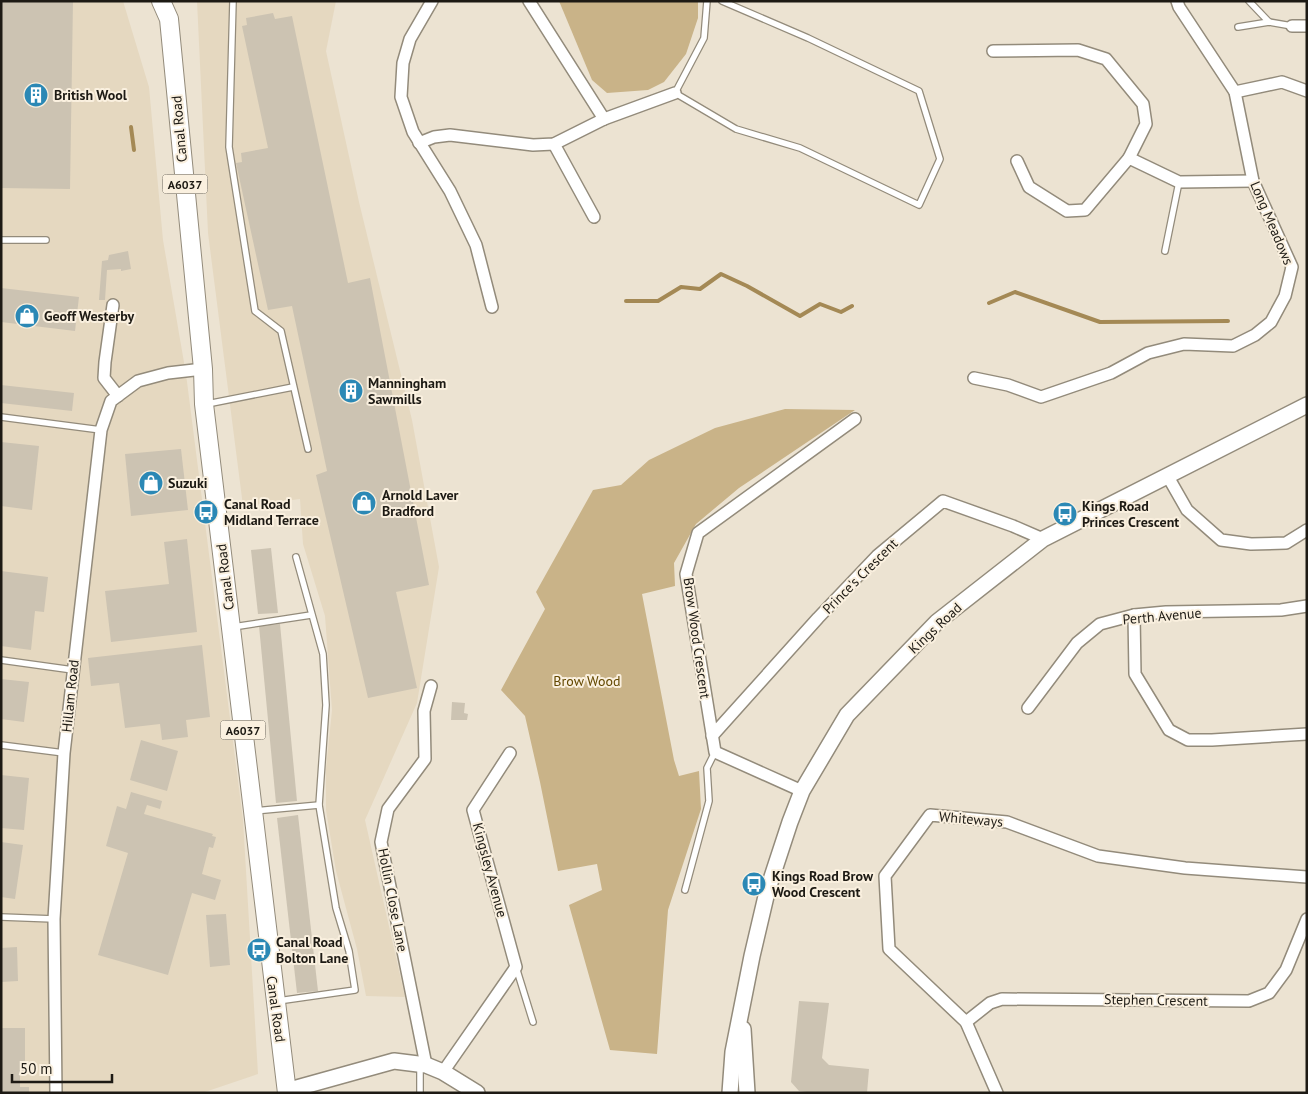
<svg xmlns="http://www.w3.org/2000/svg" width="1308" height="1094" font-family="'PT Sans',sans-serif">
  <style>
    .built { fill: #e5d8c0 }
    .green { fill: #c9b388 }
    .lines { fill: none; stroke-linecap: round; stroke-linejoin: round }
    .stream { stroke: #a48955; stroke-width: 4 }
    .building { fill: #ccc3b2 }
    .lane-casing { stroke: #938b7b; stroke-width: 8 }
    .street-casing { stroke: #938b7b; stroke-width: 14 }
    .secondary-casing { stroke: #938b7b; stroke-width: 18 }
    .primary-casing { stroke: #938b7b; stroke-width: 20 }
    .lane { stroke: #fff; stroke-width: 5.5 }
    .street { stroke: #fff; stroke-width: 11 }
    .secondary { stroke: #fff; stroke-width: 15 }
    .primary { stroke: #fff; stroke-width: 18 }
    .labels { text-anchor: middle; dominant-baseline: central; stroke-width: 4; stroke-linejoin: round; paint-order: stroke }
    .shield { fill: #faf0df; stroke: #5f5a51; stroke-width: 1 }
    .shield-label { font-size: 12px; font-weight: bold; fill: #1d1a14 }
    .poi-label { font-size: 14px; font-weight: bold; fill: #1d1a14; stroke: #faf0df; text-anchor: start }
    .street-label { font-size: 14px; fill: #1d1a14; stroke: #faf0df }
    .park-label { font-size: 14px; fill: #634801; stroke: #faf0df }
  </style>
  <rect width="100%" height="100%" fill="#ece3d2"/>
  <!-- built -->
  <g class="built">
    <polygon points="1,1 123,1 149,87 163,240 186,374 243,820 258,1074 202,1093 1,1093"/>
    <polygon points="197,1 336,1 326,51 359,202 412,420 439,567 417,703 365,820 405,997 366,996 357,949 336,871 326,810 326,769 332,710 325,616 303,544 300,499 243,506 208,233"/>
  </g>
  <!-- green -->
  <g class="green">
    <polygon points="559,1 698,1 698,18 686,54 664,82 648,90 607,93 592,80"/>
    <polygon points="785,409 855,410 739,488 696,524 674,563 675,586 642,594 674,760 679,776 699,771 701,809 668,910 657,1054 610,1050 569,905 602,890 597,864 558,871 540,782 525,716 501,690 545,609 536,592 593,490 621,485 649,460 715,428"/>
  </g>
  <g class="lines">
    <!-- stream -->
    <g class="stream">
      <polyline points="131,127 134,150"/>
      <polyline points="626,301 658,301 681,287 700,289 721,274 747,286 800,316 820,304 841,312 852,306"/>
      <polyline points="989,303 1015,292 1100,322 1228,321"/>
    </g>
  </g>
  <!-- building -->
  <g class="building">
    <polygon points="1,1 73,1 70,189 1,188"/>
    <polygon points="273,13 275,19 292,16 348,283 370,278 429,585 396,592 417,688 368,698 316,475 327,471 292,306 268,310 236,163 242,162 241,153 268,148 242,26 247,25 246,18"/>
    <polygon points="128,251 131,269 121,271 121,269 107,270 105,300 99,300 102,261 108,260 109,255"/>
    <polygon points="1,288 79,297 75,331 1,322"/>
    <polygon points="1,385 74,393 72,411 1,403"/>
    <polygon points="1,442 39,446 32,510 1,506"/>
    <polygon points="181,449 188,510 131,516 125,454"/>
    <polygon points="187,539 197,632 111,642 105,591 169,584 164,542"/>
    <polygon points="271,548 278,613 258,614 251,550"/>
    <polygon points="1,571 48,577 44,612 35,611 31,650 1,646"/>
    <polygon points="280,624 297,801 276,803 259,626"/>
    <polygon points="202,645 210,717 186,720 188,737 162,740 160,724 125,728 119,683 91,686 88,658"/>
    <polygon points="1,679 29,682 24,722 1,719"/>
    <polygon points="452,702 465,703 464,713 468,714 467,720 451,720"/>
    <polygon points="141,740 178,751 167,791 130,780"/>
    <polygon points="1,775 29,778 24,830 1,828"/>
    <polygon points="131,792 162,801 160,809 147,805 144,814 213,834 212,836 216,837 213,848 209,847 202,874 221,880 215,900 192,893 168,975 98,955 128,853 106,846 117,806 126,809"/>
    <polygon points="298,815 318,991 297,993 277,818"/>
    <polygon points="1,842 23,845 15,899 1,897"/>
    <polygon points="226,914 230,965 210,967 206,915"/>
    <polygon points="17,947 18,981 1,982 1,948"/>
    <polygon points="799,1001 829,1003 822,1058 829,1065 869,1069 867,1093 814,1093 799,1091 791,1082"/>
    <polygon points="1,1028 25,1028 25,1075 20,1075 20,1087 29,1087 29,1093 1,1093"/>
  </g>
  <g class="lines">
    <defs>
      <g id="lane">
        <polyline points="233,1 229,147 255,311 281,331 308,449"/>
        <polyline points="707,1 704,38 675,93 736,129 800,148 919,205 940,159 919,91 808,38 722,1"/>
        <polyline points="1249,1 1269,22"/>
        <polyline points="1238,27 1269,22 1292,26"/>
        <polyline points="1,240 46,240"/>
        <polyline points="1165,251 1179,182"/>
        <polyline points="207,404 293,387"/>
        <polyline points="1,417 101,430"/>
        <polyline points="233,627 311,615"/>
        <polyline points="1,660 73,670"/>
        <polyline points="1,745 64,753"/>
        <polyline points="254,811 319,805"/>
        <polyline points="685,890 709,801 707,768 715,752"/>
        <polyline points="1,917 54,919"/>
        <polyline points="516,967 533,1022"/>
        <polyline points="278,1001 355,990 349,951 336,908 319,805 326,705 323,654 296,557"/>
        <polyline points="420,1093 420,1066"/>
      </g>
      <g id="street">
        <polyline points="432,1 410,39 403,63 401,97 413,132 450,191 476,245 492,307"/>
        <polyline points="529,1 604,119"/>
        <polyline points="1292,26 1307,26"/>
        <polyline points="993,51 1078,50 1106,59 1143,104 1146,124 1129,158"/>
        <polyline points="1235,92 1282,82 1307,91"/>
        <polyline points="419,143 434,137 450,135 533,145 554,144 604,119 675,93"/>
        <polyline points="554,144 594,217"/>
        <polyline points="1017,161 1029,187 1067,211 1085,210 1129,158 1179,182 1253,181"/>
        <polyline points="113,305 105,362 104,378 118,396"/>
        <polyline points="974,378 1008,385 1041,397 1111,373 1148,353 1184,344 1233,346 1255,335 1271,322 1285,296 1292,267 1253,181 1235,92 1179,7 1177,1"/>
        <polyline points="1167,475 1187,510 1221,540 1251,544 1286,543 1307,530"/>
        <polyline points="1134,615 1135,674 1169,730 1188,740 1212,740 1307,734"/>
        <polyline points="1028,708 1077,643 1100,624 1134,615 1166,612 1281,610 1307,606"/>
        <polyline points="712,736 818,618 877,556 943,501 1013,526 1043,539"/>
        <polyline points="802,791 715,752 686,574 698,533 855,419"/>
        <polyline points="966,1022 990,1003 1002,999 1249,1001 1269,993 1286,970 1307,919"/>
        <polyline points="426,1065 381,842 388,809 425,759 424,711 431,686"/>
        <polyline points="443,1072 516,967 473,810 510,753"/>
        <polyline points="56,1093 54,919 64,753 101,430 111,401 138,381 168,373 203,369"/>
        <polyline points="997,1093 966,1022 889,949 885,876 930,815 1007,822 1098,856 1185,868 1307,877"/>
      </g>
      <g id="secondary">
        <polyline points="743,1029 747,1093"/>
        <polyline points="286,1091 394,1061 426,1065 443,1072 477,1093"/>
        <polyline points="730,1093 733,1052 752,956 767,892 790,822 802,791 847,715 937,622 1043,539 1307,405"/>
      </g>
      <polyline id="primary" points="161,1 169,19 203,369 204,404 287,1093"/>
    </defs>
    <!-- lane casing -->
    <use href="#lane" class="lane-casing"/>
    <!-- street casing -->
    <use href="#street" class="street-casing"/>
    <!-- secondary casing -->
    <use href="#secondary" class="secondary-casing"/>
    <!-- primary casing -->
    <use href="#primary" class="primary-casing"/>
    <!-- lane -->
    <use href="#lane" class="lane"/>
    <!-- street -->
    <use href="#street" class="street"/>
    <!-- secondary -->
    <use href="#secondary" class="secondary"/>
    <!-- primary -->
    <use href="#primary" class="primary"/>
  </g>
  <!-- icons -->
  <defs>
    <symbol id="building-disc" viewBox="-11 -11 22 22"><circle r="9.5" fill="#2b88b5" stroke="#faf0df"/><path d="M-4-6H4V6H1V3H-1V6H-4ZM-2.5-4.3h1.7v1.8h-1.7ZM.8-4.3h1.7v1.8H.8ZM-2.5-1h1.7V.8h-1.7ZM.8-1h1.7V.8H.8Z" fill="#fff"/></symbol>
    <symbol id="shop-disc" viewBox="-11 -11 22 22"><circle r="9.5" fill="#2b88b5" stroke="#faf0df"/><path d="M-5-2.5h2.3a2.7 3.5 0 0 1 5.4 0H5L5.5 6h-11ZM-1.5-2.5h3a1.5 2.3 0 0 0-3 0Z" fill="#fff"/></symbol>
    <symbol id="bus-disc" viewBox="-11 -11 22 22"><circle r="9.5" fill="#2b88b5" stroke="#faf0df"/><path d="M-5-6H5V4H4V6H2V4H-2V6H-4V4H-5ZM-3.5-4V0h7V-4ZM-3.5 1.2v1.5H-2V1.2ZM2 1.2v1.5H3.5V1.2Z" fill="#fff"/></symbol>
  </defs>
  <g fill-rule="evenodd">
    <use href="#building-disc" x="22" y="81" width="28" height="28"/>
    <use href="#shop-disc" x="13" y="302" width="28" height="28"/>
    <use href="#building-disc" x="337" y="377" width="28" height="28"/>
    <use href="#shop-disc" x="137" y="469" width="28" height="28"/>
    <use href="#shop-disc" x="350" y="489" width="28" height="28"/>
    <use href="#bus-disc" x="192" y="498" width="28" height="28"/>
    <use href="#bus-disc" x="1051" y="500" width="28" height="28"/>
    <use href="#bus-disc" x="740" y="870" width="28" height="28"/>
    <use href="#bus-disc" x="245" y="936" width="28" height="28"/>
  </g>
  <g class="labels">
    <!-- shield labels -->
    <g class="shield">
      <rect x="162.5" y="174.5" width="45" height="19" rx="4"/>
      <rect x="220.5" y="720.5" width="45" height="19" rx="4"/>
    </g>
    <g class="shield-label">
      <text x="185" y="184">A6037</text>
      <text x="243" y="730">A6037</text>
    </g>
    <!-- poi labels -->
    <g class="poi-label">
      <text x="54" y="95">British Wool</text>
      <text x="44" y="316">Geoff Westerby</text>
      <text x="368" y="383">Manningham<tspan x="368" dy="16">Sawmills</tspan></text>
      <text x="168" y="483">Suzuki</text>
      <text x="382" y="495">Arnold Laver<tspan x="382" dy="16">Bradford</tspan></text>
      <text x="224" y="504">Canal Road<tspan x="224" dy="16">Midland Terrace</tspan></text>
      <text x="1082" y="506">Kings Road<tspan x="1082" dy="16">Princes Crescent</tspan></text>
      <text x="772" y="876">Kings Road Brow<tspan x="772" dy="16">Wood Crescent</tspan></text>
      <text x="276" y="942">Canal Road<tspan x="276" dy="16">Bolton Lane</tspan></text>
    </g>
    <!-- street labels -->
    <g class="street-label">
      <text transform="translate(179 129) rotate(-95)">Canal Road</text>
      <text transform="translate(1272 223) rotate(67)">Long Meadows</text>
      <text transform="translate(860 576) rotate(-45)">Prince's Crescent</text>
      <text transform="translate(225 577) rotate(-97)">Canal Road</text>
      <text transform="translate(1162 616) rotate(-5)">Perth Avenue</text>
      <text transform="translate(935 628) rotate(-43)">Kings Road</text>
      <text transform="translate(697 638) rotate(82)">Brow Wood Crescent</text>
      <text transform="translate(70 696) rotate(-84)">Hillam Road</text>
      <text transform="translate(971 819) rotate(5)">Whiteways</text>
      <text transform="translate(490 870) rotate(75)">Kingsley Avenue</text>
      <text transform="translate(393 900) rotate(79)">Hollin Close Lane</text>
      <text transform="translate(1156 1000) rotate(1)">Stephen Crescent</text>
      <text transform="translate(276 1009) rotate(82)">Canal Road</text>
    </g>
    <!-- park labels -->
    <g class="park-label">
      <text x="587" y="681">Brow Wood</text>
    </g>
  </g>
  <!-- border -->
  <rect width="1308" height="1094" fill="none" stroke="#1d1a14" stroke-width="5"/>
  <!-- scale -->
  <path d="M12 1074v8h100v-8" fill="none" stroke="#1d1a14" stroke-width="2.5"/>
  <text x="20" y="1074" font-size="15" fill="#1d1a14" stroke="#faf0df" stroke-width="4" paint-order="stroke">50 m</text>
</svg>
